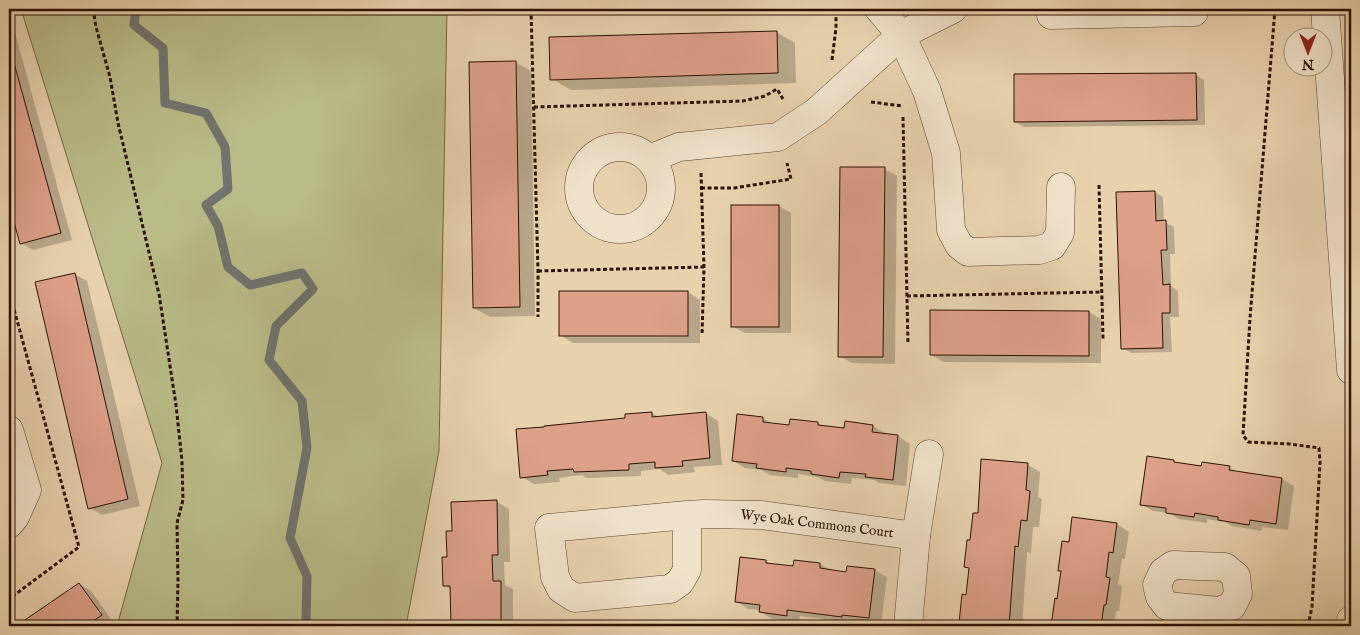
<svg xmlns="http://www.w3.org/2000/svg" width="1360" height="635" font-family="'IM FELL English',serif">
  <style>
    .green { fill: #b9bb88; stroke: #736644 }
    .shadow { fill: #0003 }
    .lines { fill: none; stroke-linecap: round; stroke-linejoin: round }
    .stream { stroke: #71736e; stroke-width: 9 }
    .building { fill: #dda089; stroke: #2d1100 }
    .minor-casing { stroke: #5c412c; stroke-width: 29 }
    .path { stroke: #2d1100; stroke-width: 3; stroke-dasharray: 4 2.5; stroke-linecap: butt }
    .minor { stroke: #f0e2ca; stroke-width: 28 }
    .labels { text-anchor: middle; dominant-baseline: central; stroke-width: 4; stroke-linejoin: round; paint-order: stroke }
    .street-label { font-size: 14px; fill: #2d1100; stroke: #f0e2ca }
  </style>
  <rect width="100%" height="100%" fill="#e8d2ae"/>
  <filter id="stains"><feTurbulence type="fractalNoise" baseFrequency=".004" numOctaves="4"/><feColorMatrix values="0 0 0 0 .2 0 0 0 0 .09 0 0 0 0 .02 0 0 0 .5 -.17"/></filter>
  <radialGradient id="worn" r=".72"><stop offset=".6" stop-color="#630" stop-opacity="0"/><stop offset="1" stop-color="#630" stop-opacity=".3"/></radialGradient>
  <!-- green -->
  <polygon class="green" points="21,9 447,9 439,451 406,626 117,626 162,463"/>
  <!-- shadow -->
  <g class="shadow">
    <polygon points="9,17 11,18 72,240 33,250 21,243 9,199"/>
    <polygon points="776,32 795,43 796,83 571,90 552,79"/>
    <polygon points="515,62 531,71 535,316 490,317 474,308"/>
    <polygon points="1196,75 1204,80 1205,125 1024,127 1015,122"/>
    <polygon points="884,169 897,176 895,364 852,363 840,356"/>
    <polygon points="1155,192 1163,197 1164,222 1174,227 1175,254 1170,254 1171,286 1178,291 1179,317 1170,317 1172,352 1131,353 1123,348"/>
    <polygon points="779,206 791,213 791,333 745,333 732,326"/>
    <polygon points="74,274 87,281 140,506 102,515 90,508"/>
    <polygon points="688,292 700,300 700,343 573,343 560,335"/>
    <polygon points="1089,312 1101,319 1101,363 944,362 931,355"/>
    <polygon points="652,413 660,418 706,413 718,421 722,465 694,467 695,472 669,475 659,469 641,471 641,476 587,478 582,475 559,478 560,482 534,484 522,477 626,420"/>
    <polygon points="738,416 763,418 774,425 790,426 818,423 823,426 845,429 873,426 885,433 885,435 898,436 910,444 906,486 879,483 874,480 852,478 851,484 825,481 817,477 798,474 798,478 770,475 762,470 745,468 733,461"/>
    <polygon points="1174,461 1179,465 1202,468 1229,467 1237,472 1282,479 1294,486 1288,530 1262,527 1262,531 1232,526 1225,522 1207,519 1207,523 1179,519 1169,513 1153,511 1141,504"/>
    <polygon points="1028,465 1040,472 1038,497 1042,499 1039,527 1033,527 1031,553 1027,552 1022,626 968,626 961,622 967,596 970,569 966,567 979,515"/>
    <polygon points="497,502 509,509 510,562 504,562 505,585 513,589 513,626 453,626 452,590 445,586 448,558 454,532"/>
    <polygon points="1073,518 1117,524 1129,532 1125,559 1122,559 1118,584 1122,586 1119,611 1116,611 1114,626 1055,626 1052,625 1070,543"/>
    <polygon points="766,561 773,565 795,567 820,564 832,571 847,573 874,570 887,577 881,624 854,621 854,623 800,616 799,622 773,619 760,612 760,610 748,609 736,601"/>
    <polygon points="79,584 91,591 113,622 108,626 18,626"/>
  </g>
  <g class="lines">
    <!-- stream -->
    <polyline class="stream" points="136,9 134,25 163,48 165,103 206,113 225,147 228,189 206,205 218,226 228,267 250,285 302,273 313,289 276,326 269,360 302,401 307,448 290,538 307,576 306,622 302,626"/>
  </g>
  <!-- building -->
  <g class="building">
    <polygon points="777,31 778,73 550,80 549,37"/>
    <polygon points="9,45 61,233 20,244 9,204"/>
    <polygon points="516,61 520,307 473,308 469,62"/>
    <polygon points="1196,73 1197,120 1014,122 1014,74"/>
    <polygon points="840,167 885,167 883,357 838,357"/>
    <polygon points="1155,191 1156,221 1166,220 1167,250 1161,250 1163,285 1170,284 1170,313 1162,313 1163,348 1121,349 1116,192"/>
    <rect x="731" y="205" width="48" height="122"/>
    <polygon points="75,273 128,499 88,509 35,282"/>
    <rect x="559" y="291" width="129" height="45"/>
    <polygon points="930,310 1089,311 1089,356 930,355"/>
    <polygon points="652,412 652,417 706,412 710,458 682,461 683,466 655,468 655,462 629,464 629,470 574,472 573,469 547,471 548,475 520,478 516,429 544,427 544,426 625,418 625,414"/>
    <polygon points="737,414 763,417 763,422 789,425 790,419 818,422 818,425 844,428 845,421 873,425 872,432 898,435 893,480 865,477 866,474 840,472 839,478 811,474 811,471 786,468 786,472 756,468 757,464 732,461"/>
    <polygon points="1147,456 1174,460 1174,462 1201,466 1202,462 1230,466 1229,470 1282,478 1276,524 1250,520 1249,525 1218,520 1218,517 1195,513 1194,517 1166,513 1166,508 1140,505"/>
    <polygon points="981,459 1028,463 1026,490 1030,491 1027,521 1021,520 1018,547 1015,546 1009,626 959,623 962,594 966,595 969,568 964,567 967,540 970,540 973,513 978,513"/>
    <polygon points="497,500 498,555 492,555 493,581 501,581 501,626 451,626 450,586 443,586 442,557 447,557 446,531 452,531 451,502"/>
    <polygon points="1072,517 1117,523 1113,553 1109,552 1106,577 1110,578 1106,605 1104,605 1101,626 1051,626 1055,598 1057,599 1061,571 1058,571 1062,541 1069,542"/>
    <polygon points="740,557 766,560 766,563 793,566 794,560 820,563 820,568 846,572 847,566 875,569 869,618 842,615 842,617 787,610 787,616 759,612 760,605 735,602"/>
    <polygon points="79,583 102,615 86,626 16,626"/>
  </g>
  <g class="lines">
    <defs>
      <g id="minor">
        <polyline points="879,9 901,35 927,91 946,153 951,230 959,245 968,252 1039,250 1052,246 1060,233 1061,187"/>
        <polyline points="1325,9 1351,370"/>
        <polyline points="1051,15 1194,12"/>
        <circle cx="620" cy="188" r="41"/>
        <polyline points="649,159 679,147 778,137 816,112 901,35 953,9"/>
        <polyline points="9,430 27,490 15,517 9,524"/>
        <polyline points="687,515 687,570 680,582 670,589 575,598 561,589 555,577 549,528 687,515 704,514 762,515 916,536 929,454"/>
        <polygon points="1173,565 1225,567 1236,576 1238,594 1232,606 1219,611 1167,606 1160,597 1157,585 1163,572"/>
        <polyline points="908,626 916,536"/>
        <polyline points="1351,626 1351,620"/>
      </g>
    </defs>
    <!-- minor casing -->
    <use href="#minor" class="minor-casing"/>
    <!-- path -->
    <g class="path">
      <polyline points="93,9 96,27 110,77 118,123 159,294 176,405 182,461 183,500 177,523 178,581 177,626"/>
      <polyline points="531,9 538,271 538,317"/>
      <polyline points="1275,9 1250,318 1243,435 1248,442 1290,444 1319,448 1320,462 1312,607 1308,626"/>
      <polyline points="832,60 836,28 836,9"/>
      <polyline points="871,102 902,106"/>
      <polyline points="534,107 743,101 765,96 777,89 783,99"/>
      <polyline points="903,117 908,344"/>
      <polyline points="701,173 704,267 702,335"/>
      <polyline points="1099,185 1103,339"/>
      <polyline points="701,188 734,188 791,179 787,163"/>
      <polyline points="538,271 704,267"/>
      <polyline points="9,291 79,547 9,599"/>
      <polyline points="907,296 1102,292"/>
    </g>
    <!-- minor -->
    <use href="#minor" class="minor"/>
  </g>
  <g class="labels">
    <!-- street labels -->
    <g class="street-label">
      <text transform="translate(817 524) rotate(7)">Wye Oak Commons Court</text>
    </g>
  </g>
  <!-- margin -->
  <rect width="1360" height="635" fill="none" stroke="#e8d2ae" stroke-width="30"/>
  <rect x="10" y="10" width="1340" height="615" fill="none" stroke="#2d1100" stroke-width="2.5"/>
  <rect x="15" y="15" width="1330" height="605" fill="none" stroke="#2d1100"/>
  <!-- north arrow -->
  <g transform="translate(1308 52) rotate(180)"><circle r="24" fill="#f0e2ca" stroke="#a28e79"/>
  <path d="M0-4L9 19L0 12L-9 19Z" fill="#8f2418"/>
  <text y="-8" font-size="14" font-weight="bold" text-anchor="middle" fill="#2d1100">N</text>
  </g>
  <rect width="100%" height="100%" filter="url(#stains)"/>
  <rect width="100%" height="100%" fill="url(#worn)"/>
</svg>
